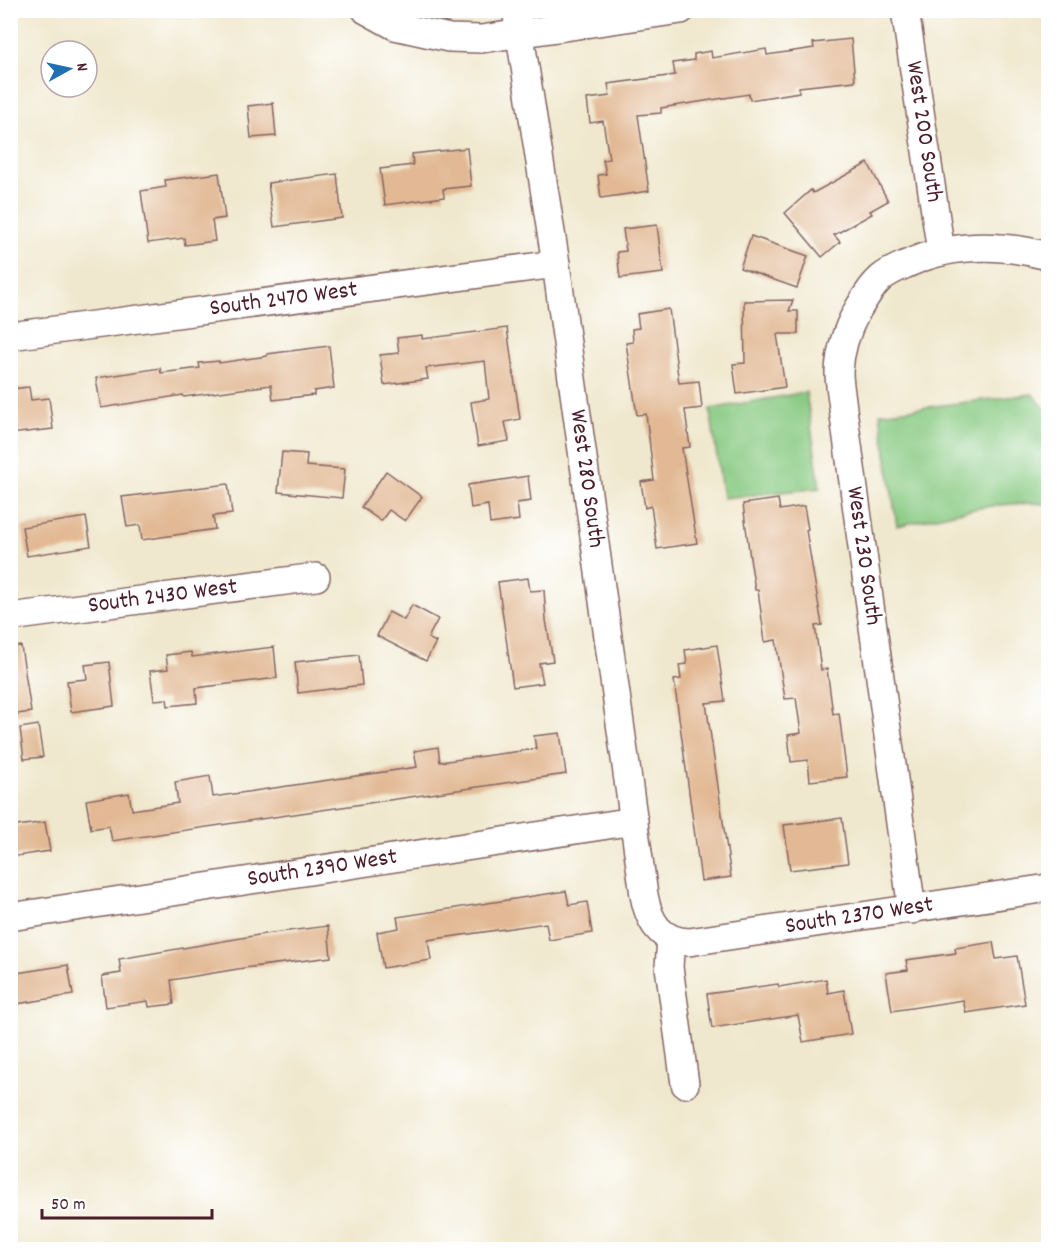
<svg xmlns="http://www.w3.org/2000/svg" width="1059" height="1260" font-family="Dekko,sans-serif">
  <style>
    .green { fill: #8acb84; stroke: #6a7558; stroke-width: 1.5 }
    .building { fill: #e2b994 }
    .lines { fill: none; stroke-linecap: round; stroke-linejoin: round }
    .minor-casing { stroke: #846564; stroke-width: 30 }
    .minor { stroke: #fff; stroke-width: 27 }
    .labels { text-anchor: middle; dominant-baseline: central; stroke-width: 6; stroke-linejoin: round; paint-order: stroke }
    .street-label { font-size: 24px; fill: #4a1f2b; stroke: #fff }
  </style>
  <rect width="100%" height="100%" fill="#fff"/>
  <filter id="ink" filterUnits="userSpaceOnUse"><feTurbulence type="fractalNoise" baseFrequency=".0167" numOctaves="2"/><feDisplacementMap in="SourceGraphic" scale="12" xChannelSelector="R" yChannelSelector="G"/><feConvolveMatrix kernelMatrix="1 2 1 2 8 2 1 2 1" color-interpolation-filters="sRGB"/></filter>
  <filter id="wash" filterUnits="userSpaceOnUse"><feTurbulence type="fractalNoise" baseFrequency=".008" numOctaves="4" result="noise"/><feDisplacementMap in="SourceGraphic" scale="24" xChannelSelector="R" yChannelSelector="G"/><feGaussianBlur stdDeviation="1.35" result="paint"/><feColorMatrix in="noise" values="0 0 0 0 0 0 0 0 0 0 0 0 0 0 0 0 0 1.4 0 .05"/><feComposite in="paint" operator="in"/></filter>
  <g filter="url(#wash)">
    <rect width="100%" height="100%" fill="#f0e8ce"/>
    <!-- green -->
    <g class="green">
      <polygon points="806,392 820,488 723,498 710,409"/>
      <path d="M1032,394l16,18v92c-52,-4 -101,11 -151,22l-17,-113z"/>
    </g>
    <g id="blocks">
      <!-- building -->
      <g class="building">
        <polygon points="851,39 855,81 799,87 799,92 750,100 749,94 661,108 661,113 638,115 649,191 601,198 598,175 606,174 603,160 609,159 603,121 590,123 587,99 610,96 608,84 675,75 673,63 694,60 694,54 711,51 712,58 766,49 767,55 814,48 813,43"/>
        <polygon points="273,103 276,136 251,138 248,106"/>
        <polygon points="467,148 471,186 443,189 444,197 385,205 380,169 413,165 412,154"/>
        <polygon points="868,163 888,201 870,211 872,214 834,235 840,242 822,257 785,213 811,190 813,193"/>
        <polygon points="219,173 225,218 212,220 215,241 185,245 184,238 148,243 141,191 166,187 165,180"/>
        <polygon points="337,174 342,218 274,227 268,183"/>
        <polygon points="657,225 663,273 620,278 617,252 626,251 623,229"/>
        <polygon points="751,236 808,256 797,288 740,268"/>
        <polygon points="793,300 789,311 798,311 798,334 777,334 785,387 737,394 733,364 745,363 744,301"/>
        <polygon points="669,309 679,383 699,381 702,408 685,410 690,447 682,448 697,543 657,549 651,506 645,508 641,482 654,480 646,414 637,415 626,343 633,342 632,329 639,328 637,314"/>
        <polygon points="507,328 520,419 505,422 509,441 478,446 471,402 489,399 485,361 426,368 428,379 384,385 380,355 399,353 397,338 422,335 422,339"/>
        <polygon points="329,346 334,388 314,391 314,395 273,400 271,385 184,397 183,395 101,408 96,378 160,368 161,373 200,368 199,363 219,361 219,363 267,356 267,354"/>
        <polygon points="29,387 31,400 49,398 53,429 10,434 10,389"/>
        <polygon points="282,452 307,454 306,466 345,469 342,498 278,492"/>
        <polygon points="386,471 422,497 405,521 389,510 381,521 361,507"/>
        <polygon points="528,476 531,501 517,503 519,520 490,524 488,505 471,508 468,485"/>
        <polygon points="228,484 232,514 213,516 215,529 142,540 140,525 127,527 122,497"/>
        <polygon points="778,499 780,510 804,506 808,529 806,530 822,625 815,626 821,670 827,669 833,714 839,713 847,777 810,781 808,760 791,762 788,735 801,733 796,698 785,699 776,640 765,642 758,590 755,590 750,558 743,504"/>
        <polygon points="86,517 91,546 27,556 22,527"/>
        <polygon points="528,578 530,591 544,590 546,620 553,661 539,663 543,683 513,687 498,582"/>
        <polygon points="412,605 438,619 428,638 436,642 426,661 377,636 389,612 404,620"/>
        <polygon points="717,645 725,701 706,703 731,877 701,881 674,680 681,679 679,665 687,664 685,650"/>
        <polygon points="21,646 31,712 10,715 10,647"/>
        <polygon points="274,647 277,678 196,688 197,703 168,706 167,699 154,700 150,671 168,669 166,655 191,652 192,657"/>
        <polygon points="359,655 362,685 298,693 295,662"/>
        <polygon points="109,662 114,706 71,712 67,681 87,679 85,665"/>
        <polygon points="38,725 43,757 24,759 20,728"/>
        <polygon points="560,733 566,774 112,841 109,826 91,829 86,800 129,793 132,810 178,803 175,782 210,776 213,797 417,767 414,751 438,747 440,762 536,749 534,736"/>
        <polygon points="842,818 848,863 790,870 784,825"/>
        <polygon points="45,822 50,851 10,857 10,827"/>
        <polygon points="566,891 569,905 587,902 592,933 549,940 546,923 428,940 431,960 383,968 377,932 399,928 397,917"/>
        <polygon points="328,926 331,957 244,968 171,980 174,1004 149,1007 148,1001 106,1007 102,976 121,973 119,959 264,934"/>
        <polygon points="993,942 996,959 1017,956 1025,1004 966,1013 963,1000 892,1011 886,973 908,970 906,960 956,953 955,948"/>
        <polygon points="68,965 73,995 10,1005 10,974"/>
        <polygon points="826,979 828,993 844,990 851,1034 803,1042 798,1015 712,1028 707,994 778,984 779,987"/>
      </g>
    </g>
  </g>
  <g filter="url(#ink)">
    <use href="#blocks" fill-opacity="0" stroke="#846564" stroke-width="1.5"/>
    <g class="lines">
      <defs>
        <g id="minor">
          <polyline points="366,10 395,26 449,38 481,39 681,10"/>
          <path id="s1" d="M516,10l40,254 88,631c5,27 16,46 45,47l359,-54"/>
          <path id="s2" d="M905,10l36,242"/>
          <path id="s3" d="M10,336l546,-72"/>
          <path id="s4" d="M10,617l306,-40"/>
          <path d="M912,910l-69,-501c-1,-12 -4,-25 -4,-37 1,-21 8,-43 18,-61 7,-12 14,-24 24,-33 8,-7 19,-11 28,-15 46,-21 93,-19 139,-7"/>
          <path id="s5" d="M10,917l624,-96"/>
          <polyline points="671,939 669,967 685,1084"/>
        </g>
      </defs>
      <!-- minor casing -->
      <use href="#minor" class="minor-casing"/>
      <!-- minor -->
      <use href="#minor" class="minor"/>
    </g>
  </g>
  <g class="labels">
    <!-- street labels -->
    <g class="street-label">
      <text stroke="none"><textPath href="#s2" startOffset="123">West 200 South</textPath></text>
      <text stroke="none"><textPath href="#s3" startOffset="276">South 2470 West</textPath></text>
      <text stroke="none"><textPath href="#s1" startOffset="474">West 280 South</textPath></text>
      <text transform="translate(863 556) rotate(82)">West 230 South</text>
      <text stroke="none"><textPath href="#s4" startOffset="154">South 2430 West</textPath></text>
      <text stroke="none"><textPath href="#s5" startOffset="316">South 2390 West</textPath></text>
      <text stroke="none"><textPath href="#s1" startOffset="1138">South 2370 West</textPath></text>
    </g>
  </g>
  <!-- margin -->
  <rect width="1059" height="1260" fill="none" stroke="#fff" stroke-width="36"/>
  <!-- north arrow -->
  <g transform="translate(69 69) rotate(82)"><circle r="28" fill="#ffffff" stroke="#b7a5aa" stroke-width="1.5"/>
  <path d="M0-4.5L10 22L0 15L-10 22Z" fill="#1f6fb2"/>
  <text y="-9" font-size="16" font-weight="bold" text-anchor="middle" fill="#4a1f2b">N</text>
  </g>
  <!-- scale -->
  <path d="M42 1209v9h170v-9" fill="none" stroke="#4a1f2b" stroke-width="3"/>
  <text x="51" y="1209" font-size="18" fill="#4a1f2b" stroke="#ffffff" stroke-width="4.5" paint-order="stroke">50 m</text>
</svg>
